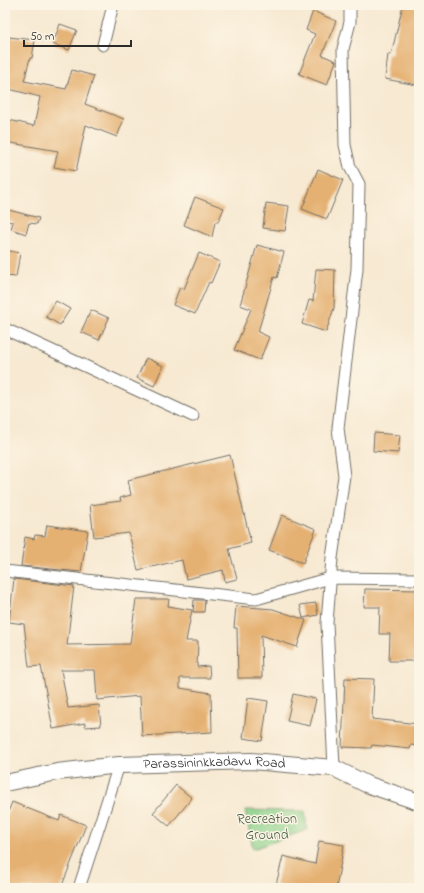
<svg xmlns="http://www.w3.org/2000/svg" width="424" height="893" font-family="'Indie Flower',sans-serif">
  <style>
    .green { fill: #8cd18b; stroke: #5c7e5b }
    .building { fill: #e5b172 }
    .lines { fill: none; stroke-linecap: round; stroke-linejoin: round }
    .minor-casing { stroke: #726e65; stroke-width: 13 }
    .secondary-casing { stroke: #726e65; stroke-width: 18 }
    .minor { stroke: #fff; stroke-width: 11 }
    .secondary { stroke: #fff; stroke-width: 16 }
    .labels { text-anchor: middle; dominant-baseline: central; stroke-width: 3; stroke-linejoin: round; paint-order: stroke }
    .street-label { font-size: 14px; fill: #2b2b2b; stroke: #fcf5e5 }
    .park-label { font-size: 14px; fill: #485d48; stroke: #fcf5e5 }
  </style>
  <rect width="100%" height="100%" fill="#fcf5e5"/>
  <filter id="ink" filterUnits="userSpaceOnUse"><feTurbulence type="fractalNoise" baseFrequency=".025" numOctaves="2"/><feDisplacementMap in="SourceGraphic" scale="8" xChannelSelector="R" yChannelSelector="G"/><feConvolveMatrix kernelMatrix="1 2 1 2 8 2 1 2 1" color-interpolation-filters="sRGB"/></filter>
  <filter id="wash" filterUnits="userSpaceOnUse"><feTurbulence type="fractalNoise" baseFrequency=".012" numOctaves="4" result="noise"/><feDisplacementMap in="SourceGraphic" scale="16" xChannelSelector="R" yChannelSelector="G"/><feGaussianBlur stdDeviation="0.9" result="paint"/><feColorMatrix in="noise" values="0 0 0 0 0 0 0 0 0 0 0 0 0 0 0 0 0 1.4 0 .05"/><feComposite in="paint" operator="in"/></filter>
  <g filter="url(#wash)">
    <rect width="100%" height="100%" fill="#f7e9d2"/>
    <!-- green -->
    <polygon class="green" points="245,810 305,811 307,830 253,849"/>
    <g id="blocks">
      <!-- building -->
      <g class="building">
        <polygon points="403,5 419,5 419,71 417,85 385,79 388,54 391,55"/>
        <polygon points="313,11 336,21 322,55 336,61 327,85 299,74 315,34 306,30"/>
        <polygon points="60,24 77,30 69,50 53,44"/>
        <polygon points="9,37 35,40 32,58 30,58 24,81 66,89 72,70 94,76 85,104 124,119 117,137 86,125 76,171 54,167 58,151 5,142 5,119 34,126 40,97 5,88 5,61"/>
        <polygon points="318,169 343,180 327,219 302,209"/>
        <polygon points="195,197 224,208 218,222 215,222 212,237 184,225"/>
        <polygon points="266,203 289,206 285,231 263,228"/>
        <polygon points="5,209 39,218 37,224 29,223 26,234 11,229 13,222 5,221"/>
        <polygon points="257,245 284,252 277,278 274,277 258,332 269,337 260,360 234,350 251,309 240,305"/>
        <polygon points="5,250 20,253 16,277 5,276"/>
        <polygon points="199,253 220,262 211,283 209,282 195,314 173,305 180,287 184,289"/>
        <polygon points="316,269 335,270 334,308 326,332 302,324 309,300 313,301"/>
        <polygon points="56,301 70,309 60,325 46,317"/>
        <polygon points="91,310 109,318 99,340 81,332"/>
        <polygon points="146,358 163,366 154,386 137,378"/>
        <polygon points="374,433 400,435 398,453 373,451"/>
        <polygon points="230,455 251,543 229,549 237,579 225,582 223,570 186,579 182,560 138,570 129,533 94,537 90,505 121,501 120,498 131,495 128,480"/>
        <polygon points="282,515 316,529 303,563 269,550"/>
        <polygon points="47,525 88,531 81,572 21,566 25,537 34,539 35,535 45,536"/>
        <polygon points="14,579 74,586 67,645 130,644 136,599 169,599 168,606 192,610 186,641 198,641 197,667 209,666 210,678 180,678 180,688 211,693 212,732 142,736 140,696 97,700 95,670 61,670 68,708 99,705 101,726 85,727 85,723 53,729 41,666 29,667 24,624 9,622"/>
        <polygon points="365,589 419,590 419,661 389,661 390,634 379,634 380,607 364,607"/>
        <polygon points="194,600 205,600 204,612 193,612"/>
        <polygon points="316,603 318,615 303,618 300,605"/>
        <polygon points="236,606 273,609 306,620 297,647 261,635 262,678 238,678 237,628 234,628"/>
        <polygon points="345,678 374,679 372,719 419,724 419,746 411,745 410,749 372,745 371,748 342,747"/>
        <polygon points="293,694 316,699 310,726 287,721"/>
        <polygon points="248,698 268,701 262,741 243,738"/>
        <polygon points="176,785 192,798 169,826 153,813"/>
        <polygon points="12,802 59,821 61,815 86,825 61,888 5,888 5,820"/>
        <polygon points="319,841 344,845 336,888 290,888 276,885 283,856 315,864"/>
      </g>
    </g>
  </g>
  <g filter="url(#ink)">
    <use href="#blocks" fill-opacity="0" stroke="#726e65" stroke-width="1"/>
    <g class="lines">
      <defs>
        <g id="minor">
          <polyline points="103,45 113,5"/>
          <polyline points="5,329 193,416"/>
          <polyline points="5,571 256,599 330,578 419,579"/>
          <polyline points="334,768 327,623 332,558 344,476 338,428 357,269 359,184 350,167 345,145 343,49 350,22 350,5"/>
          <polyline points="79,888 119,765"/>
        </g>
        <g id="secondary">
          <path id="s1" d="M5,783l52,-11 62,-7 132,-4 83,7 32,16 53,18"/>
        </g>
      </defs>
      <!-- minor casing -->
      <use href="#minor" class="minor-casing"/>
      <!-- secondary casing -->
      <use href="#secondary" class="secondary-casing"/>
      <!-- minor -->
      <use href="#minor" class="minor"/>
      <!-- secondary -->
      <use href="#secondary" class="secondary"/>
    </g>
  </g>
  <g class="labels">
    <!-- street labels -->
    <g class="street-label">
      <text stroke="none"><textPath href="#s1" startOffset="211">Parassininkkadavu Road</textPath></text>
    </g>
    <!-- park labels -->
    <g class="park-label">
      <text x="267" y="819">Recreation<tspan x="267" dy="16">Ground</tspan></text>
    </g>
  </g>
  <!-- margin -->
  <rect width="424" height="893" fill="none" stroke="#fcf5e5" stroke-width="20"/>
  <!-- scale -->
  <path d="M24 40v6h107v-6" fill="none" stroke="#2b2b2b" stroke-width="2"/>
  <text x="30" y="40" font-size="12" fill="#2b2b2b" stroke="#fcf5e5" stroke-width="3" paint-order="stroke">50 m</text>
</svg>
